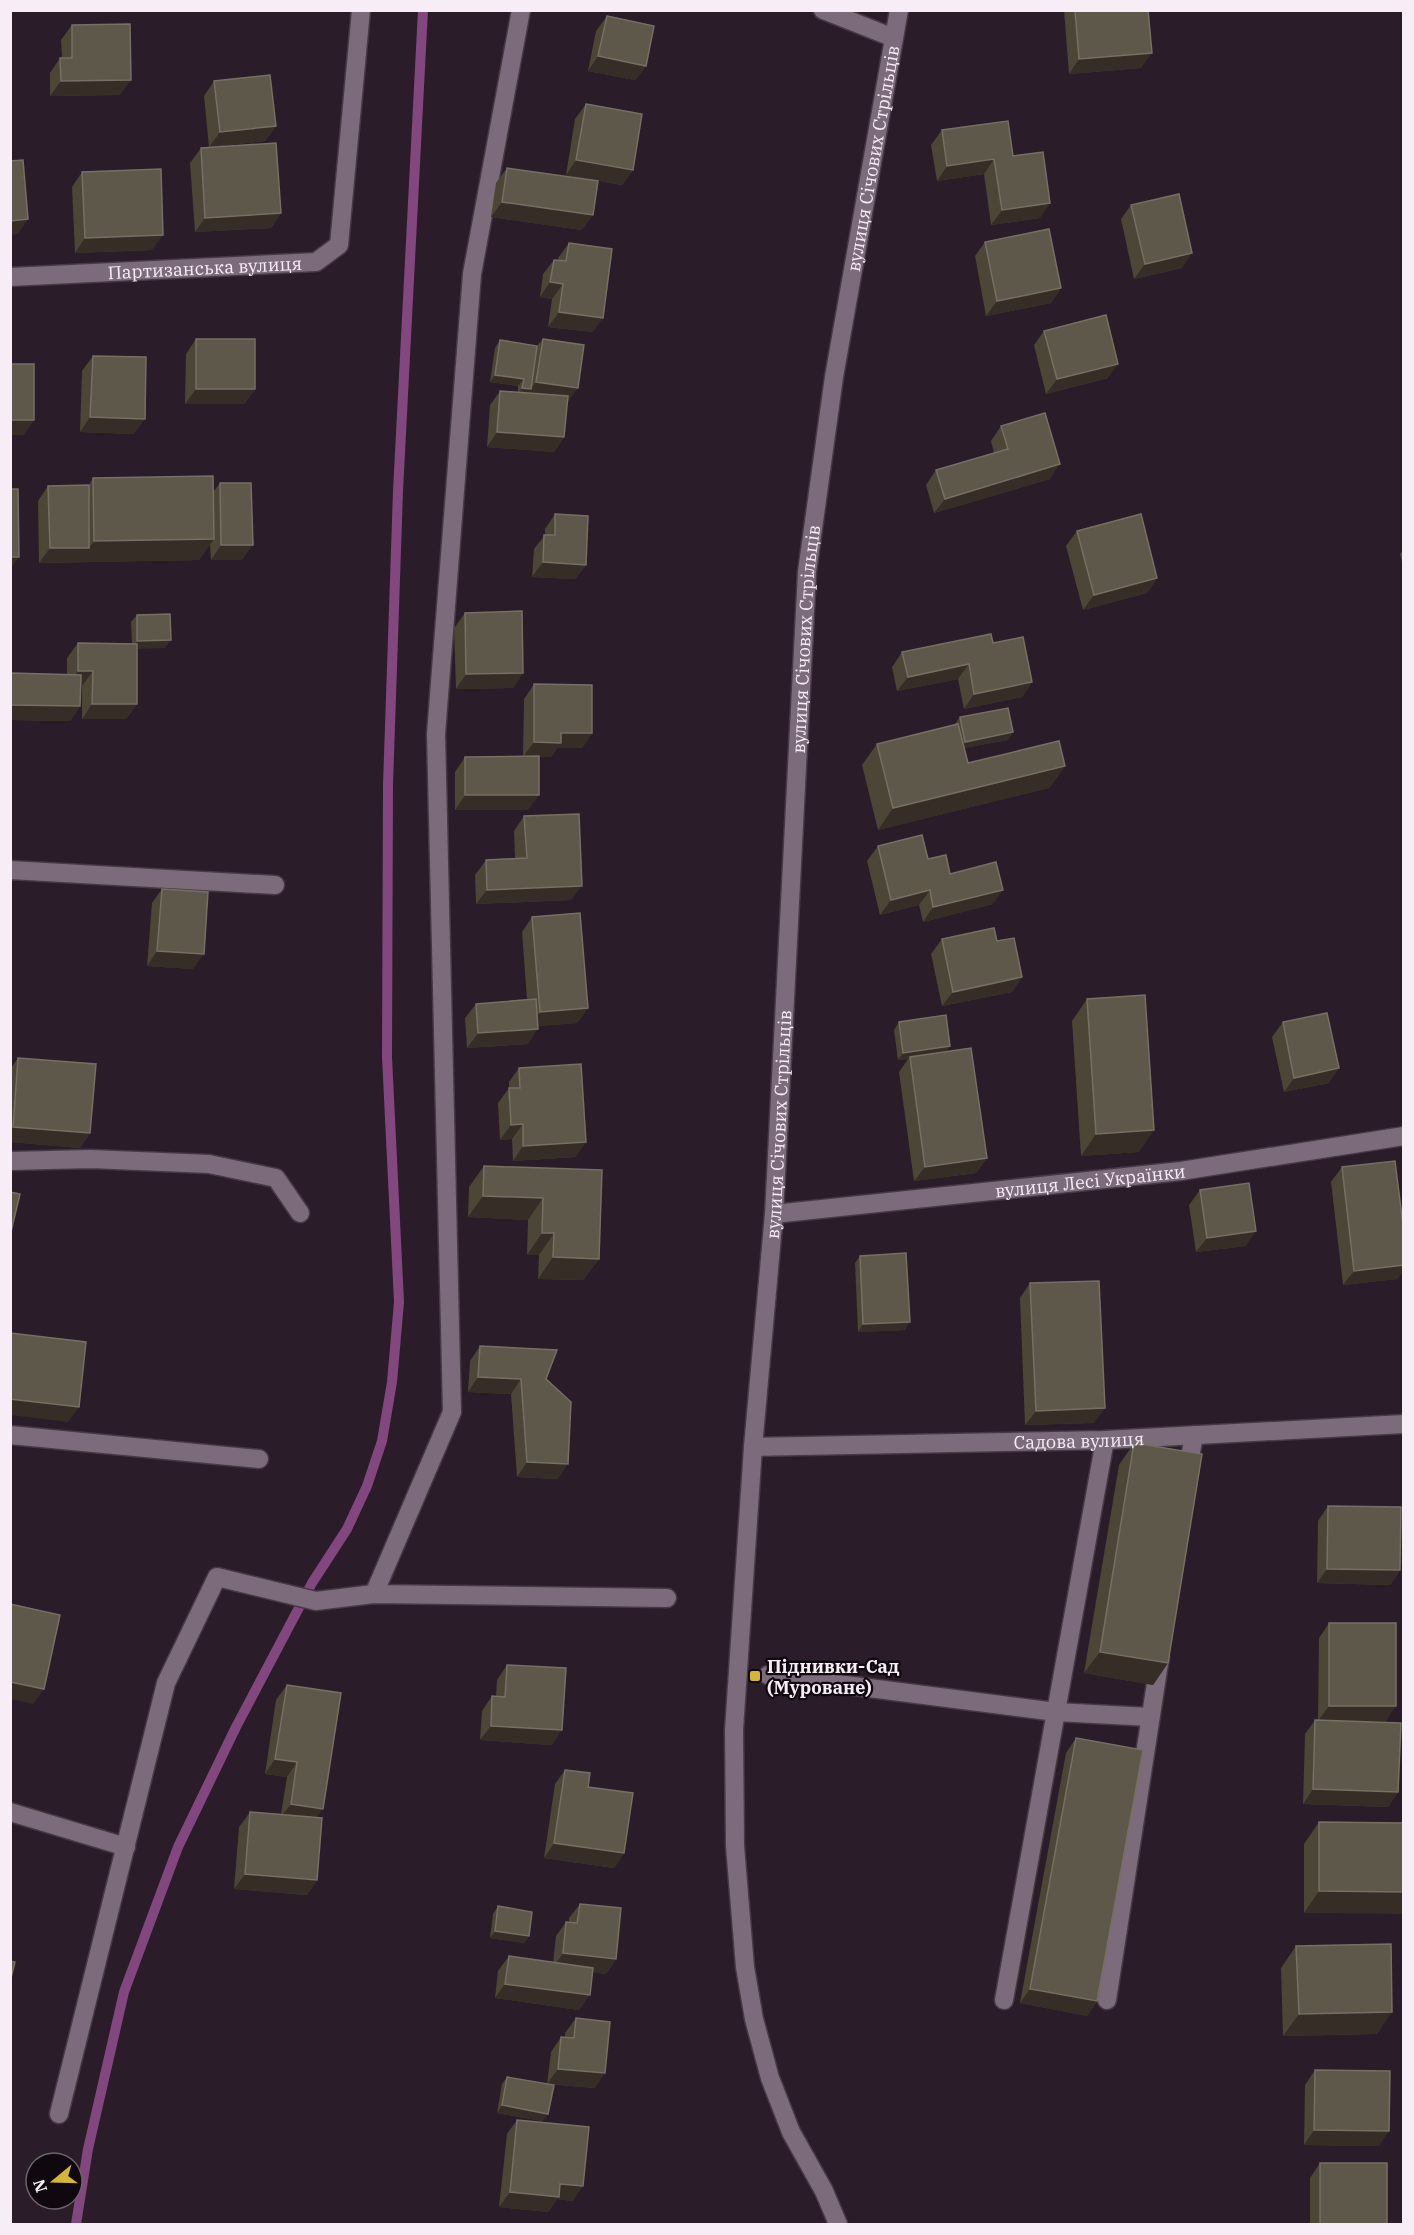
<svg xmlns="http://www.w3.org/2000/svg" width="1414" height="2235" font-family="'IBM Plex Serif',serif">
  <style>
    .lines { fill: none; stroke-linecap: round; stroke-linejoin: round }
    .stream { stroke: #82477e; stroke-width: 10 }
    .lane-casing { stroke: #453944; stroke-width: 21 }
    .street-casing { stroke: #453944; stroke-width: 21 }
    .secondary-casing { stroke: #453944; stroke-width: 21 }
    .lane { stroke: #7c6b7a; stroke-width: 18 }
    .street { stroke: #7c6b7a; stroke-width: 18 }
    .secondary { stroke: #7c6b7a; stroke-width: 18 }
    .wall { fill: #4b4635 }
    .shaded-wall { fill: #362d27 }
    .building { fill: #5d5849; stroke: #766f64; stroke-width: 1.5 }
    .poi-dot { fill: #d3b635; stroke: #0f090f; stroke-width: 2 }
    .labels { text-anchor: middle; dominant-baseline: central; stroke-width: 4.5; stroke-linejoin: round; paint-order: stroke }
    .street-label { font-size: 18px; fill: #f7edf6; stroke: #0f090f }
    .poi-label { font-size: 18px; font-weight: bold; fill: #f7edf6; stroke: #0f090f; text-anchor: start }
  </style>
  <rect width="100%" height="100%" fill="#2a1c29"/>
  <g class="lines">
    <!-- stream -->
    <polyline class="stream" points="76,2224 88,2149 124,1992 178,1847 236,1727 312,1583 347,1529 367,1486 382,1441 392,1382 399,1302 387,1057 388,785 398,491 423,10"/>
    <defs>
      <g id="lane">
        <polyline points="823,10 894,38"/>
        <polyline points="10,1435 259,1459"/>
        <polyline points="1187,1475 1194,1435"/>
        <polyline points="374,1594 452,1412 436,734 472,274 521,10"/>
        <polyline points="768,1675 1056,1712 1150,1717"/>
        <polyline points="10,1812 126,1847"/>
        <polyline points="1004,2000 1105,1440"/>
        <polyline points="1107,2000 1160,1657"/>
        <polyline points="59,2114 166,1683 217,1577 316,1601 374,1594 667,1598"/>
      </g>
      <g id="street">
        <path id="s1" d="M10,277l306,-15 23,-17 22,-235"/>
        <polyline points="10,870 275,885"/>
        <polyline points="10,1161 91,1159 209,1164 276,1178 300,1213"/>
        <path id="s2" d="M774,1214l407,-43 223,-35"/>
        <path id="s3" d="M753,1447l352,-7 299,-16"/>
      </g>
      <g id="secondary">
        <path id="s4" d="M838,2224l-14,-33 -33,-59 -21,-54 -16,-59 -9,-52 -10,-121 -1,-116 19,-283 21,-233 33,-642 27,-195 65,-367"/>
      </g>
    </defs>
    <!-- lane casing -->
    <use href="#lane" class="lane-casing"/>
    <!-- street casing -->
    <use href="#street" class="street-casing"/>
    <!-- secondary casing -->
    <use href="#secondary" class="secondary-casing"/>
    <!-- lane -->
    <use href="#lane" class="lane"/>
    <!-- street -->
    <use href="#street" class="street"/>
    <!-- secondary -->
    <use href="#secondary" class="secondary"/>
  </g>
  <!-- wall -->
  <g class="wall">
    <polygon points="1064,10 1148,10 1141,68 1069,74"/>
    <polygon points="607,16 646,66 635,80 588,71 596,31"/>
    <polygon points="72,25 120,95 50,96 50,73 60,58 62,58 61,40"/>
    <polygon points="214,81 276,126 265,141 209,147 204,96"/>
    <polygon points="586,104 633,170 622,185 566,175 575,119"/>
    <polygon points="942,130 1013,156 1040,218 991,225 984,174 937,181 931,145"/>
    <polygon points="201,148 281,213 271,228 195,232 190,163"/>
    <polygon points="507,168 582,230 491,217 496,183"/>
    <polygon points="82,172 152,250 75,253 72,187"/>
    <polygon points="1131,205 1182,268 1134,279 1121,219"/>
    <polygon points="985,242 1061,288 1051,303 986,316 975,256"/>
    <polygon points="569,243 593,332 548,327 552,299 540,297 543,274 554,260 558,260 558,258"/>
    <polygon points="1044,331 1108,378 1046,394 1034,345"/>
    <polygon points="196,339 255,389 244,404 185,404 186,354"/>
    <polygon points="543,339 567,403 564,437 554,452 487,447 490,405 500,391 518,392 518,386 490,382 495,348 500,340 537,346"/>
    <polygon points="93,356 134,434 80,432 82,371"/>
    <polygon points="1001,426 1050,479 934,513 926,485 936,470 994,453 991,441"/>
    <polygon points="93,478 213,492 220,483 242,560 211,560 210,544 199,560 39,563 38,501 48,486 89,485"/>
    <polygon points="555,514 586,565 575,579 532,577 534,549 545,535 545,529"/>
    <polygon points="1077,531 1157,578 1147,593 1083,610 1066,546"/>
    <polygon points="1404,549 1404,570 1400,554"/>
    <polygon points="465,613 523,673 513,688 456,689 454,628"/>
    <polygon points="137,615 165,648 137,648 137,704 126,719 82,719 82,686 81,686 80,706 70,721 10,720 11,673 67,674 67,658 78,643 132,644 131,622"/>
    <polygon points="993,643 1032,682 1022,697 964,709 958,679 897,691 892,667 902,652"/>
    <polygon points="534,684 592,733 582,748 557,748 551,757 539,757 528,810 455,810 455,772 465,757 523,757 524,699"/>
    <polygon points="960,717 1013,732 1008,740 964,748 968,763 1065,766 1049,788 878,830 862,765 877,744 955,724"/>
    <polygon points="524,816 571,900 476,904 475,875 486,860 515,859 514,831"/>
    <polygon points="878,846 928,859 950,874 993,904 923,922 919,905 880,915 867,861"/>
    <polygon points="162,889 193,969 147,966 152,903"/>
    <polygon points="532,917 588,1008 577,1023 538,1026 528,1044 467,1048 465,1018 476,1004 527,999 522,932"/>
    <polygon points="942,939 997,941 1022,977 1012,992 942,1006 931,954"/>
    <polygon points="1087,999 1139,1152 1081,1156 1072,1021"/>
    <polygon points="899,1022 946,1052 987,1158 976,1173 914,1181 899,1072 908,1059 898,1060 894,1030"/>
    <polygon points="1283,1022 1329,1083 1284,1092 1272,1037"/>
    <polygon points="18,1058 90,1133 80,1148 10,1142 10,1069"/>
    <polygon points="519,1068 576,1157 513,1161 512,1139 500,1140 498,1103 509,1088 509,1082"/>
    <polygon points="484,1166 602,1170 599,1259 583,1280 538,1279 539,1255 527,1255 528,1220 468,1217 469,1187"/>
    <polygon points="1342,1167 1404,1233 1404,1270 1397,1279 1343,1285 1331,1182"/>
    <polygon points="1200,1190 1246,1246 1196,1252 1189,1205"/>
    <polygon points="860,1256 905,1330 858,1332 855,1263"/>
    <polygon points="1030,1283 1094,1423 1025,1425 1020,1298"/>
    <polygon points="480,1346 546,1379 558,1479 517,1477 511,1394 468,1392 470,1361"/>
    <polygon points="1134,1443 1168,1663 1153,1685 1084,1673 1119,1465"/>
    <polygon points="1328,1506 1400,1570 1390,1585 1317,1583 1318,1521"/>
    <polygon points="1329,1623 1386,1721 1359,1721 1398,1792 1388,1807 1303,1804 1305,1734 1315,1720 1318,1720 1319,1638"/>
    <polygon points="507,1665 552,1745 480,1740 482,1711 492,1696 496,1696 497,1680"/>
    <polygon points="287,1685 317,1817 317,1880 307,1895 234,1889 239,1827 250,1812 281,1814 287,1777 265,1774 276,1700"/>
    <polygon points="1076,1738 1097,2001 1087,2016 1020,2003 1066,1753"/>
    <polygon points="565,1770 588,1787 624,1853 614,1868 544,1858 555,1784"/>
    <polygon points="1319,1822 1404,1823 1304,1913 1304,1844"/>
    <polygon points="580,1904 616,1959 606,1974 593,1972 579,2010 495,1998 498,1971 509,1956 553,1963 556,1936 566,1922 569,1922 569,1918"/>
    <polygon points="498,1906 529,1936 524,1943 490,1938 493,1914"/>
    <polygon points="1296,1946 1377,2034 1283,2036 1281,1968"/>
    <polygon points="576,2018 595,2088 547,2084 551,2052 561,2037 565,2037 565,2033"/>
    <polygon points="1315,2070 1379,2146 1304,2145 1305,2085"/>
    <polygon points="507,2077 543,2121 497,2113 502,2084"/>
    <polygon points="517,2120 573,2201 557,2199 548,2212 499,2207 507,2134"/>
    <polygon points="1320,2163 1387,2224 1310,2224 1310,2178"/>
  </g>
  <!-- shaded-wall -->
  <g class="shaded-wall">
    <polygon points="1152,53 1141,68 1069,74 1079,59"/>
    <polygon points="598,56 646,66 635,80 588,71"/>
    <polygon points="131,80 120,95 50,96 61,81"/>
    <polygon points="276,126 265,141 209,147 220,132"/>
    <polygon points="994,159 984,174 937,181 947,166"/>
    <polygon points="576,160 633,170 622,185 566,175"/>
    <polygon points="502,202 593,215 582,230 491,217"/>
    <polygon points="1050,203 1040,218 991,225 1002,210"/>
    <polygon points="281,213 271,228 195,232 205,218"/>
    <polygon points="28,219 18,234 10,235 10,221"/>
    <polygon points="163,235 152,250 75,253 85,238"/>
    <polygon points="1192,253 1182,268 1134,279 1145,264"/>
    <polygon points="550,282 563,284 552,299 540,297"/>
    <polygon points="1061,288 1051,303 986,316 997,301"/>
    <polygon points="559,312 603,318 593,332 548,327"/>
    <polygon points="1118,364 1108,378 1046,394 1057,379"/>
    <polygon points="495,375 524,379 518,386 490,382"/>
    <polygon points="536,382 578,388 567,403 526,396"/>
    <polygon points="522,388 531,389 526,396 517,395"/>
    <polygon points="196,389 255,389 244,404 185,404"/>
    <polygon points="90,417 145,419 134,434 80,432"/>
    <polygon points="10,420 34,420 24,435 10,435"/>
    <polygon points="497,432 564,437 554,452 487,447"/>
    <polygon points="1060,464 1050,479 934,513 945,499"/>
    <polygon points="214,539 199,560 39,563 50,548 89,548 94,541"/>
    <polygon points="221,545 253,545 242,560 211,560"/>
    <polygon points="10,557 19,557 10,569"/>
    <polygon points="543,562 586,565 575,579 532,577"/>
    <polygon points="1157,578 1147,593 1083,610 1094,595"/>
    <polygon points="171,640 165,648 132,649 137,641"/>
    <polygon points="969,664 958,679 897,691 908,677"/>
    <polygon points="78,671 93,671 82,686 67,686"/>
    <polygon points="523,673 513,688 456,689 466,674"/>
    <polygon points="1032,682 1022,697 964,709 974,694"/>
    <polygon points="92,704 137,704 126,719 82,719"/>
    <polygon points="10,705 80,706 70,721 10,720"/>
    <polygon points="1013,732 1008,740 959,749 965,742"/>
    <polygon points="561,733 592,733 582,748 557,748 551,757 523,757 534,742"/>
    <polygon points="1065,766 1049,788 878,830 893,808"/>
    <polygon points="465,795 539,795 528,810 455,810"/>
    <polygon points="582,886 571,900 476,904 487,890"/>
    <polygon points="930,890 919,905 880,915 891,900"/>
    <polygon points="1003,890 993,904 923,922 933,907"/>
    <polygon points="157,951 204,954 193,969 147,966"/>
    <polygon points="1022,977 1012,992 942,1006 953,992"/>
    <polygon points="588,1008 577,1023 530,1027 540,1012"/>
    <polygon points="538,1029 528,1044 467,1048 478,1033"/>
    <polygon points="950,1046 945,1054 910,1057 908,1059 898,1060 903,1053"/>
    <polygon points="1339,1068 1329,1083 1284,1092 1294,1078"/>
    <polygon points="523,1124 512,1139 500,1140 511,1125"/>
    <polygon points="13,1127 90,1133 80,1148 10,1142 10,1130"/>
    <polygon points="1154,1130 1139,1152 1081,1156 1096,1134"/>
    <polygon points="586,1142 576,1157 513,1161 523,1146"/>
    <polygon points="987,1158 976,1173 914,1181 925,1167"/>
    <polygon points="483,1196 543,1198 528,1220 468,1217"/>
    <polygon points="1256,1231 1246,1246 1196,1252 1207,1238"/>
    <polygon points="542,1233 554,1233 539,1255 527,1255"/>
    <polygon points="553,1257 599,1259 583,1280 538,1279"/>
    <polygon points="1404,1265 1404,1270 1397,1279 1343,1285 1354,1271"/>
    <polygon points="910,1322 905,1330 858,1332 863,1324"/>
    <polygon points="478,1377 521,1379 511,1394 468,1392"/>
    <polygon points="10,1399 79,1407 68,1422 10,1415"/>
    <polygon points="1105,1408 1094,1423 1025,1425 1036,1411"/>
    <polygon points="527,1462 568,1464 558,1479 517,1477"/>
    <polygon points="1327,1569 1400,1570 1390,1585 1317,1583"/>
    <polygon points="1100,1652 1168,1663 1153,1685 1084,1673"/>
    <polygon points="10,1682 44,1689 33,1704 10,1699"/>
    <polygon points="1329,1706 1396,1706 1386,1721 1318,1721"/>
    <polygon points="491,1726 562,1730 552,1745 480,1740"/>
    <polygon points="275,1759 297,1762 287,1777 265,1774"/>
    <polygon points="1313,1789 1398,1792 1388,1807 1303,1804"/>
    <polygon points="291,1804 323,1809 312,1824 280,1818"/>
    <polygon points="554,1843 624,1853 614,1868 544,1858"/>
    <polygon points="245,1874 317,1880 307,1895 234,1889"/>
    <polygon points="1319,1891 1404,1892 1404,1914 1304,1913"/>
    <polygon points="495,1931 529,1936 524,1943 490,1938"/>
    <polygon points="563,1953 616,1959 606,1974 553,1968"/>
    <polygon points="505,1984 590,1995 579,2010 495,1998"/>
    <polygon points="1030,1989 1097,2001 1087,2016 1020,2003"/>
    <polygon points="1392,2012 1377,2034 1283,2036 1299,2014"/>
    <polygon points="558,2069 605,2073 595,2088 547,2084"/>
    <polygon points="502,2105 548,2114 543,2121 497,2113"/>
    <polygon points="1314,2130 1389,2131 1379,2146 1304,2145"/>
    <polygon points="560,2184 583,2186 573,2201 557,2199 548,2212 499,2207 510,2192"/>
  </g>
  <!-- building -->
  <g class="building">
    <polygon points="1075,10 1148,10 1152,53 1079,59"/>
    <polygon points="607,16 654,26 646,66 598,56"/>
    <polygon points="130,24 131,80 61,81 60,58 72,58 72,25"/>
    <polygon points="270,75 276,126 220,132 214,81"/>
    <polygon points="586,104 642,114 633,170 576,160"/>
    <polygon points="1008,121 1013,156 1043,152 1050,203 1002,210 994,159 947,166 942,130"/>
    <polygon points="276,143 281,213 205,218 201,148"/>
    <polygon points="23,160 28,219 10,221 10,161"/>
    <polygon points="507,168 598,181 593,215 502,202"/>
    <polygon points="161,169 163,235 85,238 82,172"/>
    <polygon points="1179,194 1192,253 1145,264 1131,205"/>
    <polygon points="1049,229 1061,288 997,301 985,242"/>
    <polygon points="569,243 612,249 603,318 559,312 563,284 550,282 554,260 566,261"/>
    <polygon points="1106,315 1118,364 1057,379 1044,331"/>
    <rect x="196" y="339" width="59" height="50"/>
    <polygon points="543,339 584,345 578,388 536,382"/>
    <polygon points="500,340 537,346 531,389 522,388 524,379 495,375"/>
    <polygon points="93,356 146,357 145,419 90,417"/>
    <rect x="10" y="364" width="24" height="56"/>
    <polygon points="500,391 568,396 564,437 497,432"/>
    <polygon points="1045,413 1060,464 945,499 936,470 1008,449 1001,426"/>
    <polygon points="213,476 214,539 94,541 93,478"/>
    <polygon points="220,483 251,483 253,545 221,545"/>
    <polygon points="89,485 89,548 50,548 48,486"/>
    <polygon points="10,489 18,489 19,557 10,557"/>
    <polygon points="555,514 588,516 586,565 543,562 544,535 555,535"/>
    <polygon points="1141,514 1157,578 1094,595 1077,531"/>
    <polygon points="522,611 523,673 466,674 465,613"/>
    <polygon points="170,614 171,640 137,641 137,615"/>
    <polygon points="991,634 993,643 1023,637 1032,682 974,694 969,664 908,677 902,652"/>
    <polygon points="78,643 137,644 137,704 92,704 93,671 78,671"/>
    <polygon points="11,673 81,675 80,706 10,705"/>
    <polygon points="534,684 592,685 592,733 561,733 561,743 534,742"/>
    <polygon points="1008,708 1013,732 965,742 960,717"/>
    <polygon points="958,724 968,763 1059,741 1065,766 893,808 877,744"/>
    <polygon points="539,756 539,795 465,795 465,757"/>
    <polygon points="579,814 582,886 487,890 486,860 527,858 524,816"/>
    <polygon points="922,835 928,859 946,855 950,874 996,862 1003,890 933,907 930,890 891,900 878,846"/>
    <polygon points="162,889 208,892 204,954 157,951"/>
    <polygon points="580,913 588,1008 540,1012 532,917"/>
    <polygon points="994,928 997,941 1014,938 1022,977 953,992 942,939"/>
    <polygon points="1145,995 1154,1130 1096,1134 1087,999"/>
    <polygon points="536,999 538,1029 478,1033 476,1004"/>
    <polygon points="1327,1013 1339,1068 1294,1078 1283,1022"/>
    <polygon points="946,1015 950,1046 903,1053 899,1022"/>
    <polygon points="971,1048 987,1158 925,1167 910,1057"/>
    <polygon points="18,1058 96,1064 90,1133 13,1127"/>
    <polygon points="581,1064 586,1142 523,1146 523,1124 511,1125 509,1088 520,1088 519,1068"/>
    <polygon points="1395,1161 1404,1233 1404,1265 1354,1271 1342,1167"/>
    <polygon points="484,1166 602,1170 599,1259 553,1257 554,1233 542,1233 543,1198 483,1196"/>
    <polygon points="1249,1183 1256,1231 1207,1238 1200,1190"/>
    <polygon points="10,1192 20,1194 10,1236"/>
    <polygon points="906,1253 910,1322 863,1324 860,1256"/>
    <polygon points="1099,1281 1105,1408 1036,1411 1030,1283"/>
    <polygon points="10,1333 86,1342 79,1407 10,1399"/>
    <polygon points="480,1346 557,1350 546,1379 571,1402 568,1464 527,1462 521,1379 478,1377"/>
    <polygon points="1134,1443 1202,1454 1168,1663 1100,1652"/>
    <polygon points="1328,1506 1401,1507 1400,1570 1327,1569"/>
    <polygon points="10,1604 60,1615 44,1689 10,1682"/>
    <rect x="1329" y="1623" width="67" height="83"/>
    <polygon points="507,1665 566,1668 562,1730 491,1726 492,1696 505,1697"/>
    <polygon points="287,1685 341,1693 323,1809 291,1804 297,1762 275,1759"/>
    <polygon points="1315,1720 1401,1723 1398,1792 1313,1789"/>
    <polygon points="1076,1738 1143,1750 1097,2001 1030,1989"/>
    <polygon points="565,1770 590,1773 588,1787 633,1793 624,1853 554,1843"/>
    <polygon points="250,1812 322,1818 317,1880 245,1874"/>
    <polygon points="1319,1822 1404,1823 1404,1892 1319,1891"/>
    <polygon points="580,1904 621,1908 616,1959 563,1953 566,1922 577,1923"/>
    <polygon points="498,1906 532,1912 529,1936 495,1931"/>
    <polygon points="1391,1944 1392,2012 1299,2014 1296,1946"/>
    <polygon points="509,1956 593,1968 590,1995 505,1984"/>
    <polygon points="10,1961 15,1962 10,1982"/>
    <polygon points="576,2018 610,2022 605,2073 558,2069 561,2037 574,2038"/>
    <polygon points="1315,2070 1390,2071 1389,2131 1314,2130"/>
    <polygon points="507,2077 554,2085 548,2114 502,2105"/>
    <polygon points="517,2120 589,2127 583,2186 560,2184 559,2197 510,2192"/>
    <rect x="1320" y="2163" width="67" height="61"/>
  </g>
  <!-- markers -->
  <rect class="poi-dot" x="749" y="1670" width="12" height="12" rx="3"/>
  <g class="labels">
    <!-- street labels -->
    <g class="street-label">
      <text stroke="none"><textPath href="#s4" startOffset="2092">вулиця Січових Стрільців</textPath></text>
      <text stroke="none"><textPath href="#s1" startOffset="195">Партизанська вулиця</textPath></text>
      <text stroke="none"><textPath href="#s4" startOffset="1606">вулиця Січових Стрільців</textPath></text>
      <text stroke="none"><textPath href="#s4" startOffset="1120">вулиця Січових Стрільців</textPath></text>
      <text stroke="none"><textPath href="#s2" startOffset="318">вулиця Лесі Українки</textPath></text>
      <text stroke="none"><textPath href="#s3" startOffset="326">Садова вулиця</textPath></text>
    </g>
    <!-- poi labels -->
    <g class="poi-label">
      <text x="767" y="1666">Піднивки-Сад<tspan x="767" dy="21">(Муроване)</tspan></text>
    </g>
  </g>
  <!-- border -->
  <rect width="1414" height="2235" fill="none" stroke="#f7edf6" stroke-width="24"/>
  <!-- north arrow -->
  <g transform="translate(54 2181) rotate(251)"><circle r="28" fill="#0f090f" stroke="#6c646b" stroke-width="1.5"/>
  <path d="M0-4.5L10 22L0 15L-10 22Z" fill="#d3b635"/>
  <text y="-9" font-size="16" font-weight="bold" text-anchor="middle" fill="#f7edf6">N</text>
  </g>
</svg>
